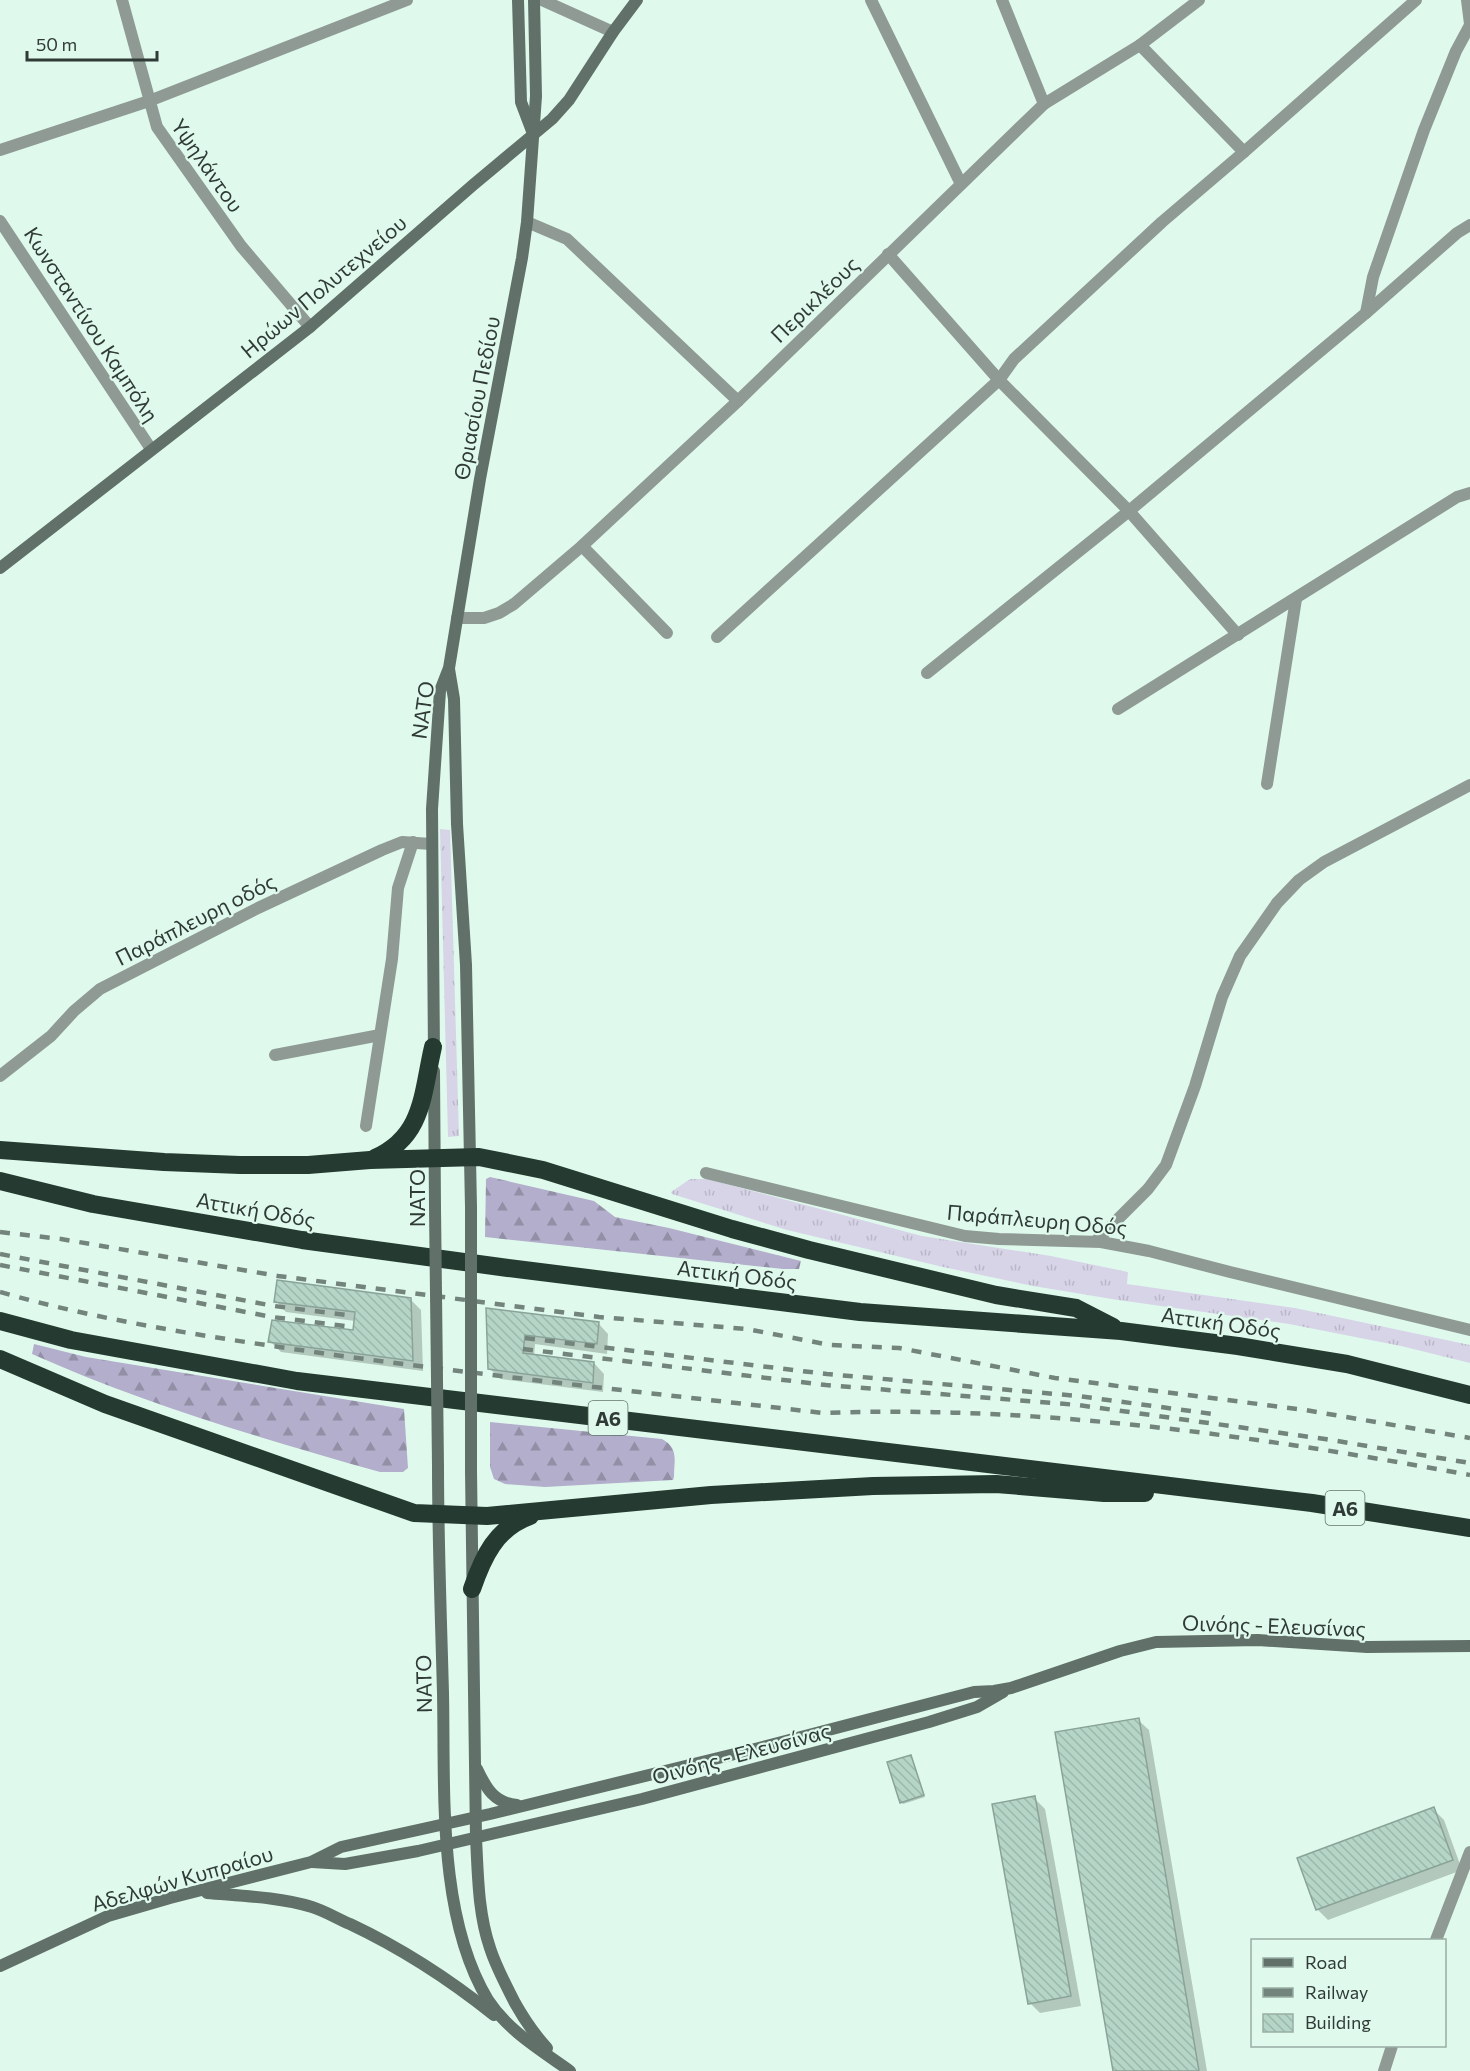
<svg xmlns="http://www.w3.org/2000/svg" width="1470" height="2071" font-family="Commissioner,sans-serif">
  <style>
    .grass { fill: url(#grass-tufts) }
    .forest { fill: url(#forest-firs) }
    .shadow { fill: #0003 }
    .building { fill: url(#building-back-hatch); stroke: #8aa398; stroke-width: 1.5 }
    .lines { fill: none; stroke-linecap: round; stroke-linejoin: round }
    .minor { stroke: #8f9a95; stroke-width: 12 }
    .tertiary { stroke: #8f9a95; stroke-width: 12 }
    .secondary { stroke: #617169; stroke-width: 12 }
    .motorway { stroke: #253b31; stroke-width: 18 }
    .rail { stroke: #73847c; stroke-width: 4.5; stroke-dasharray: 10 10; stroke-linecap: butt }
    .secondary-bridge { stroke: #617169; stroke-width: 12 }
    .labels { text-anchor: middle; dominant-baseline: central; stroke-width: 4.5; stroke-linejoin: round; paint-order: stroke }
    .shield { fill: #dffaed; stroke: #64746d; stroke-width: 1.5 }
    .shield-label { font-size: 20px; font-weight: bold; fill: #303a36 }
    .street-label { font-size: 21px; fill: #303a36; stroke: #dffaed }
  </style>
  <defs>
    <pattern id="grass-tufts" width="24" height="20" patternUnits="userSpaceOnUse" patternTransform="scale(1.5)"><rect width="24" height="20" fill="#d7d4e8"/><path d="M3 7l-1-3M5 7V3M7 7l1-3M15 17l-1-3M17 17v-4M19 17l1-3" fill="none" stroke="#b9b7c8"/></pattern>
    <pattern id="forest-firs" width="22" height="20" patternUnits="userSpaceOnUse" patternTransform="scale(1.5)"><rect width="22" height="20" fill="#b3aecb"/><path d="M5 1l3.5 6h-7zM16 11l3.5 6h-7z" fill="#928fa6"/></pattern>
    <pattern id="building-back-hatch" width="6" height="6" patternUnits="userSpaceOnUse" patternTransform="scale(1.5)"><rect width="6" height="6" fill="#b5d6c7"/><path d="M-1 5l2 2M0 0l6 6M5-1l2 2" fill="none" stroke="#9cb8ac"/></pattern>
  </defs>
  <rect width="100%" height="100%" fill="#dffaed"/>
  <!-- grass -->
  <g class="grass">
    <polygon points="440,829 450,830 459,1136 448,1137"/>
    <polygon points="690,1179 707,1179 922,1236 1051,1256 1128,1272 1127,1284 1295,1308 1470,1345 1470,1363 1401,1346 1289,1324 1118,1300 1033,1286 943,1267 787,1230 672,1194 671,1192"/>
  </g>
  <!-- forest -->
  <g class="forest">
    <polygon points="490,1177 594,1201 615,1217 669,1228 801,1261 799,1269 783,1269 485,1237 486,1179"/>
    <path d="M34,1344l52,13 318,52 4,59 -5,4h-23c-117,-33 -236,-68 -348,-118z"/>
    <path d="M490,1422l172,17c17,9 12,21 12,38l-1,3 -128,7 -40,-3 -11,-5 -4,-12z"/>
  </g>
  <!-- shadow -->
  <g class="shadow">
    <polygon points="410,1299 421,1310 423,1371 281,1352 270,1341 354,1332 355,1321 286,1312 276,1301"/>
    <polygon points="488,1310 598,1323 608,1334 607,1354 535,1344 534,1356 594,1363 604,1374 603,1392 501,1379 490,1369"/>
    <polygon points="1138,1720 1149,1730 1207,2071 1114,2071"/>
    <polygon points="911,1757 925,1797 903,1804 901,1802"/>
    <polygon points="1034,1798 1045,1809 1081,2006 1040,2013 1030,2003"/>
    <polygon points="1433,1809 1444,1820 1462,1870 1328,1920 1317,1909"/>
  </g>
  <!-- building -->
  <g class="building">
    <polygon points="277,1280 411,1298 413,1361 268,1342 272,1320 353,1330 355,1312 274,1302"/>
    <polygon points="486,1308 599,1322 597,1344 525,1335 523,1353 594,1362 593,1383 488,1369"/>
    <polygon points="1139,1718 1199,2071 1113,2071 1055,1732"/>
    <polygon points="911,1755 924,1795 900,1803 887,1762"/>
    <polygon points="1035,1796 1071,1996 1028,2004 992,1804"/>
    <polygon points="1434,1807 1453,1860 1316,1910 1297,1858"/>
  </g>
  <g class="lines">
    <!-- minor -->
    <g class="minor">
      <polyline points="122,0 157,127 241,246 310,327"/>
      <polyline points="542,0 613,32"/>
      <polyline points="871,0 961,184"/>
      <polyline points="1002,0 1044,104"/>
      <polyline points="1140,45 1244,152"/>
      <polyline points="0,150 149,101 407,0"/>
      <polyline points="0,221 151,449"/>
      <polyline points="527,222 567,239 738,401"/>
      <polyline points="888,254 999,380 1129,511 1238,635"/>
      <polyline points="1366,313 1373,277 1424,130 1456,51 1470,25"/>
      <polyline points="582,546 667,633"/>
      <polyline points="457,618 484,618 499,613 514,604 582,546 738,401 1044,104 1140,45 1199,0"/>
      <polyline points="717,637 999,380 1014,359 1162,222 1244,152 1416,0"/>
      <polyline points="927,673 1129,511 1366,313 1457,233 1470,225"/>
      <polyline points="1118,709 1457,497 1470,493"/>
      <polyline points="1267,784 1296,599"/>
      <polyline points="275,1055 380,1035"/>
      <polyline points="366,1126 392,959 398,888 413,842"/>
      <polyline points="706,1173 965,1236 999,1239 1101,1242 1149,1251 1230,1272 1470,1330"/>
      <polyline points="1096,1241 1148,1189 1166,1165 1195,1086 1222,997 1240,956 1277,903 1299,880 1324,862 1470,785"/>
      <polyline points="1436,1940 1470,1852"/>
      <polyline points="1384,2071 1392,2046"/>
    </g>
    <!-- tertiary -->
    <g class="tertiary">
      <polyline points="1467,0 1470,24"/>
      <polyline points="0,1076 51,1036 74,1011 100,989 258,908 382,850 402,842 431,844"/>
    </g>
    <!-- secondary -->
    <g class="secondary">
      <polyline points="518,0 521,102 532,131"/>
      <polyline points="0,568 310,327 473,185 552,119 569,100 613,32 637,0"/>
      <polyline points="449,669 454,699 457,824 466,965 471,1207"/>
      <polyline points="434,1054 432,809 440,691 449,668 480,479 522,258 527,222 536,96 534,0"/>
      <polyline points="434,1071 435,1208"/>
      <path d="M438,1466c0,76 3,151 5,227 2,96 -6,223 45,307 20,31 53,50 82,71"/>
      <path d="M471,1471l5,367c2,37 2,75 14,110 6,19 16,37 25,55 9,16 19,31 32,45"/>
      <path d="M477,1769c9,19 17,34 40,36"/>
      <polyline points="312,1862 345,1864 418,1851 642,1799 929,1722 977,1707 1003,1692"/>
      <path d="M207,1893c35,3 72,4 105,14 13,4 26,12 38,17 53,25 99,55 144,91"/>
      <polyline points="0,1966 108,1916 170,1898 311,1862 341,1847 490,1814 755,1749 974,1692 994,1691 1011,1688 1120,1651 1156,1642 1258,1640 1367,1647 1470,1646"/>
    </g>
    <!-- motorway -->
    <g class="motorway">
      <polyline points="0,1150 164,1162 240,1165 308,1165 370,1160 479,1157 543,1170 732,1229 809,1250 996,1295 1076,1308 1113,1327"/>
      <path d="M375,1158c49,-22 47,-64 58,-111"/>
      <polyline points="0,1181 93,1204 302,1240 508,1268 860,1312 1121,1331 1238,1346 1347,1364 1470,1395"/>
      <polyline points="0,1321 71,1340 297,1381 1312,1503 1470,1528"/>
      <polyline points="0,1359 105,1404 414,1513 487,1516 711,1495 873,1486 996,1484 1104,1493 1145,1493"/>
      <path d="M472,1589c11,-32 24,-61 58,-73"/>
    </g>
    <!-- rail -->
    <g class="rail">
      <polyline points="0,1232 61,1239 278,1276 599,1317 747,1329 830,1345 899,1348 1055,1378 1305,1410 1470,1438"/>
      <polyline points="0,1254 274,1306 354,1316"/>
      <polyline points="0,1265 272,1317 353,1327"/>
      <path d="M0,1292c109,31 223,47 335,63 162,22 325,39 488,58 217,-8 434,23 647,62"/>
      <polyline points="525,1338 827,1374 1078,1396 1213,1414"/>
      <polyline points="523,1349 826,1385 1078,1405 1325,1439 1470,1463"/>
    </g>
    <!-- secondary-bridge -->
    <g class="secondary-bridge">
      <polyline points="435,1208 438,1466"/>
      <polyline points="471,1471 471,1207"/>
    </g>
  </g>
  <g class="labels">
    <!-- shield labels -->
    <g class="shield">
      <rect x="588.5" y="1401" width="39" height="34" rx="4.5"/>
      <rect x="1325.5" y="1491" width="39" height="34" rx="4.5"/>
    </g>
    <g class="shield-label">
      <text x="608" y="1418">Α6</text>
      <text x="1345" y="1508">Α6</text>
    </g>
    <!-- street labels -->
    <g class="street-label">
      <text transform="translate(208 165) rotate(55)">Υψηλάντου</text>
      <text transform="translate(323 286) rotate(-40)">Ηρώων Πολυτεχνείου</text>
      <text transform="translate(814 299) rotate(-44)">Περικλέους</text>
      <text transform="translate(92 324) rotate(57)">Κωνσταντίνου Καμπόλη</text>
      <text transform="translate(476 398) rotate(-79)">Θριασίου Πεδίου</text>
      <text transform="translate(422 710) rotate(-82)">ΝΑΤΟ</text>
      <text transform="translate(195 919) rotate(-27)">Παράπλευρη οδός</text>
      <text transform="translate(416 1198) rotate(-90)">ΝΑΤΟ</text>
      <text transform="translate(256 1209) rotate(10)">Αττική Οδός</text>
      <text transform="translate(1037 1219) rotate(5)">Παράπλευρη Οδός</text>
      <text transform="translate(737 1274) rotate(7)">Αττική Οδός</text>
      <text transform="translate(1221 1322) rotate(8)">Αττική Οδός</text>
      <text transform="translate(1274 1625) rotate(2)">Οινόης - Ελευσίνας</text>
      <text transform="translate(423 1684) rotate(-91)">ΝΑΤΟ</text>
      <text transform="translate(741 1753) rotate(-15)">Οινόης - Ελευσίνας</text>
      <text transform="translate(182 1878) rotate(-16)">Αδελφών Κυπραίου</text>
    </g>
  </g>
  <!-- legend -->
  <rect x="1251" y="1939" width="195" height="108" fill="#dffaed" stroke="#99ada4" stroke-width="1.5"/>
  <rect x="1263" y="1958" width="30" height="9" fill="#617169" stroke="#99ada4" stroke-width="1.5"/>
  <text x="1305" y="1969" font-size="18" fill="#303a36">Road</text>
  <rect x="1263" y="1988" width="30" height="9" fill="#73847c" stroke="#99ada4" stroke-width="1.5"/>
  <text x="1305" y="1999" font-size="18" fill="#303a36">Railway</text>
  <rect x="1263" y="2014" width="30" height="18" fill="url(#building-back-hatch)" stroke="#99ada4" stroke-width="1.5"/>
  <text x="1305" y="2029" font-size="18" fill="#303a36">Building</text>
  <!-- scale -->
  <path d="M27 51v9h130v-9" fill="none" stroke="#303a36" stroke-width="3"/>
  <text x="36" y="51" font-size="18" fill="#303a36" stroke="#dffaed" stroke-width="4.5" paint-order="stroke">50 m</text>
</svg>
